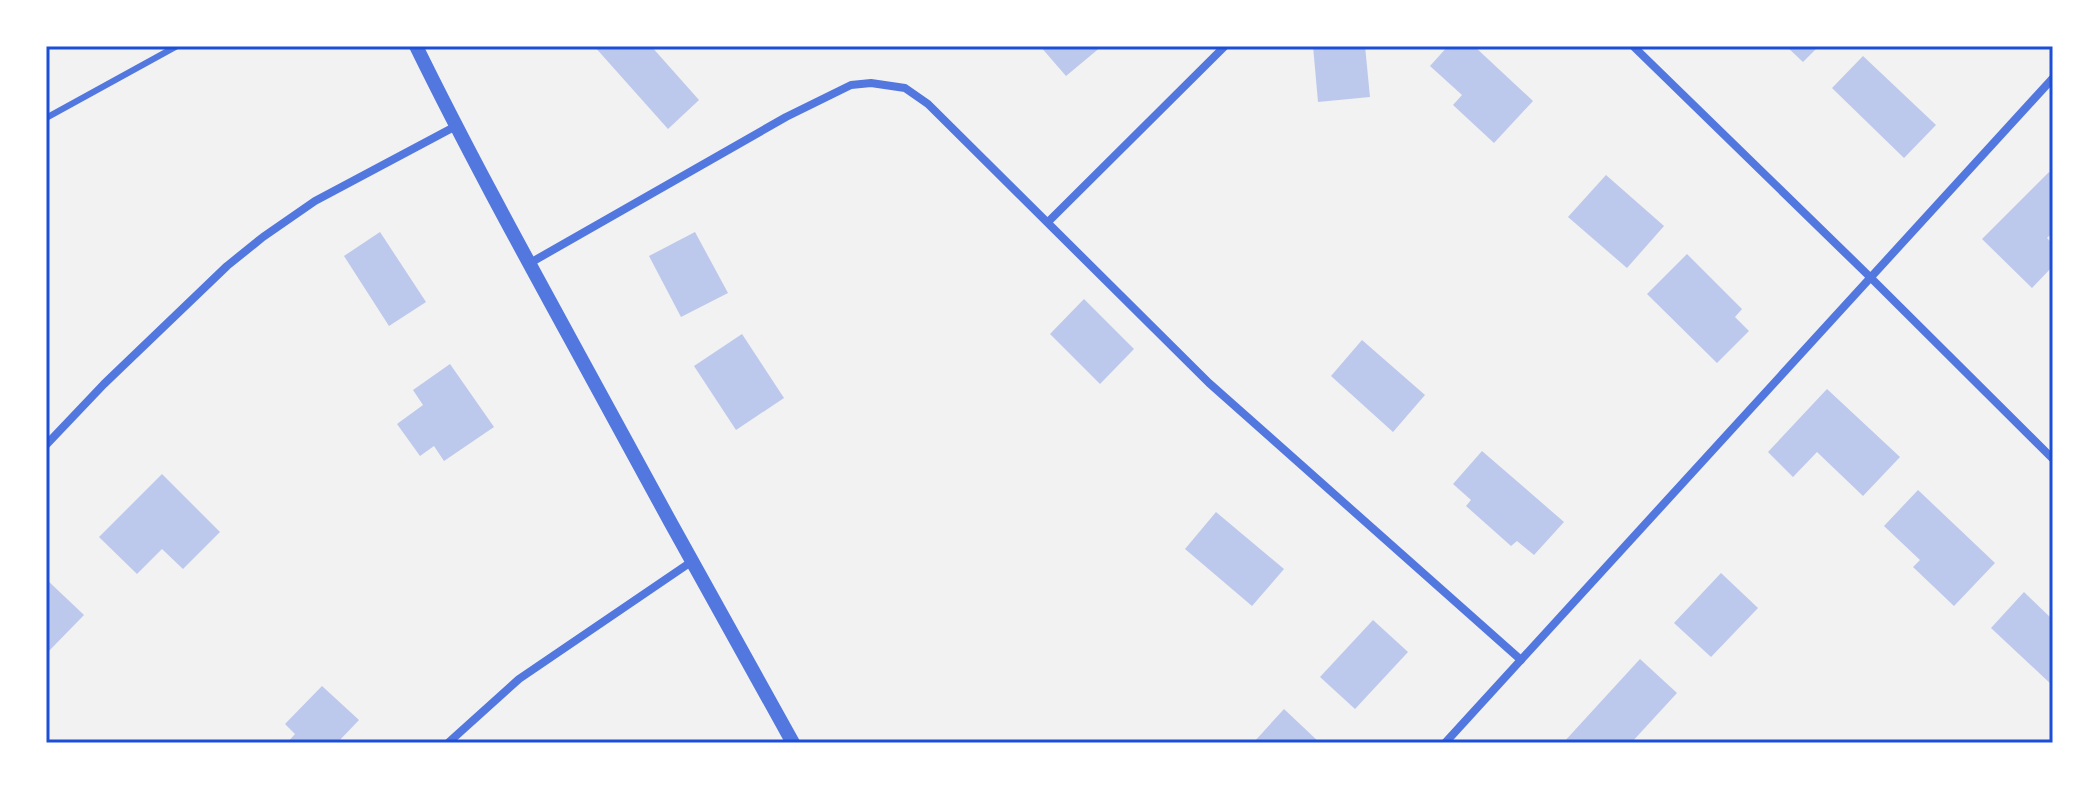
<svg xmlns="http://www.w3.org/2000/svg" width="2099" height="789" font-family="Figtree,sans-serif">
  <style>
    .building { fill: #bdc9ec }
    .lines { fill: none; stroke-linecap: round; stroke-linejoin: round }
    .service { stroke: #5277de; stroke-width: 6 }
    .minor { stroke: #5277de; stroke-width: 8 }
    .tertiary { stroke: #5277de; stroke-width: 14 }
    .neatline { fill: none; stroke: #1d4ed8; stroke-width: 3 }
  </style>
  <rect width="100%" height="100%" fill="#f2f2f2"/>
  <!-- building -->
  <g class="building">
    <polygon points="594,46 651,46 699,100 668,129"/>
    <polygon points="1040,46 1102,46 1066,76"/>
    <polygon points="1313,46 1365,46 1370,97 1318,102"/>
    <polygon points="1448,46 1474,46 1533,101 1494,143 1453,105 1462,95 1430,66"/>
    <polygon points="1786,46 1819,46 1803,62"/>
    <polygon points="1863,56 1936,125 1904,158 1832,88"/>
    <polygon points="2049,172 2053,176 2053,232 2047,238 2053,244 2053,266 2032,288 1982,239"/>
    <polygon points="1606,175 1664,226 1627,268 1568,217"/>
    <polygon points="380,232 426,302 389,326 344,256"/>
    <polygon points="695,232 728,293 681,317 649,256"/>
    <polygon points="1687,254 1742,309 1735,317 1749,331 1717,363 1647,294"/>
    <polygon points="1084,299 1134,349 1100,384 1050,334"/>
    <polygon points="742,334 784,398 736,430 694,366"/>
    <polygon points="1362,340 1425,395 1393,432 1331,376"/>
    <polygon points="450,364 494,427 444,461 434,446 420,456 397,424 423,405 413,390"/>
    <polygon points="1827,389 1900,457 1863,496 1817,452 1793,477 1768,452"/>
    <polygon points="1482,451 1564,522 1534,555 1517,541 1511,546 1466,506 1471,500 1453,484"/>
    <polygon points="162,474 220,532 183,569 162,549 137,574 99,537"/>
    <polygon points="1918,490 1995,563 1954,606 1913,567 1920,560 1884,526"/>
    <polygon points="1216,512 1284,569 1252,606 1185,549"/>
    <polygon points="1721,573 1758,608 1711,657 1674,623"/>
    <polygon points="46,579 84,615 46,654"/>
    <polygon points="2024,592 2053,620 2053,686 1991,628"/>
    <polygon points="1373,620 1408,652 1355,709 1320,677"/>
    <polygon points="1640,659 1677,693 1631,743 1563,743"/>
    <polygon points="322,686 359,720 337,743 287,743 295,734 285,724"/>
    <polygon points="1284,709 1320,743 1253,743"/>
  </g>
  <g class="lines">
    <!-- service -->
    <polyline class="service" points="46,118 177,46"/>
    <!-- minor -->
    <g class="minor">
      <polyline points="1633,46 1870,277 2053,459"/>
      <polyline points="1048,222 1225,46"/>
      <polyline points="530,263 786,117 851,85 871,83 905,88 928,104 1209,383 1521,660"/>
      <polyline points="46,445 104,384 227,266 263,237 315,201 456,126"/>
      <polyline points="448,743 519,679 691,562"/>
      <polyline points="1445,743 2053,78"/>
    </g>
    <!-- tertiary -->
    <path class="tertiary" d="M416,46c49,100 102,197 155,294 73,135 147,269 222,403"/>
  </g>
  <!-- border -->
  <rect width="2099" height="789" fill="none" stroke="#ffffff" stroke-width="96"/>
  <rect x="48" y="48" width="2003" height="693" class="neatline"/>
</svg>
